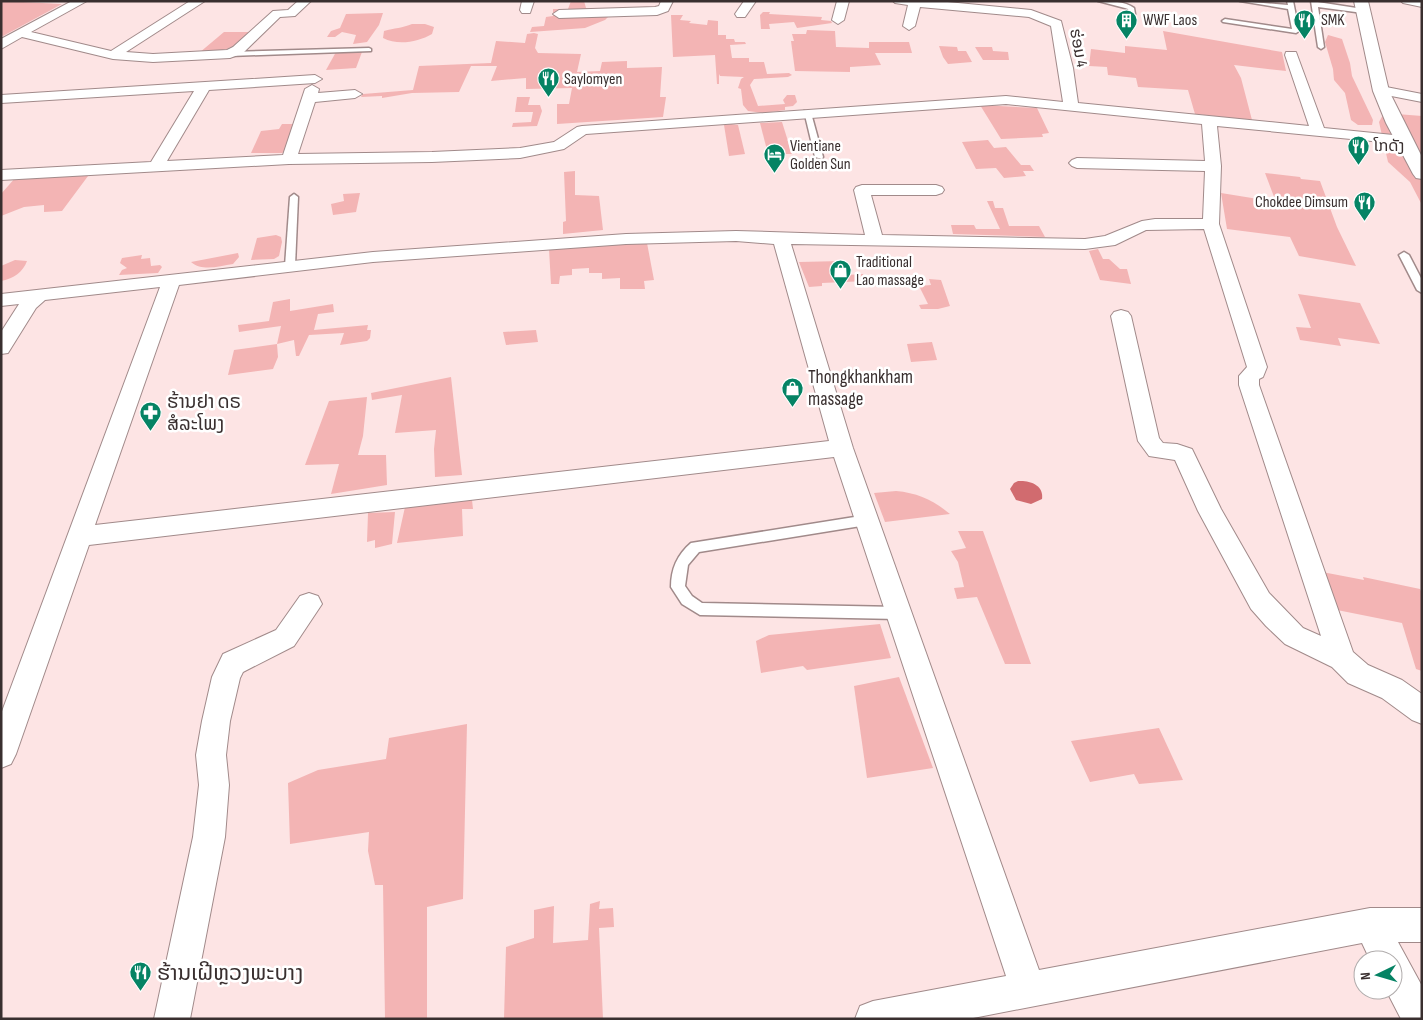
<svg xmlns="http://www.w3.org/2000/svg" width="1423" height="1020" font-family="'Sofia Sans Condensed','Noto Sans Lao',sans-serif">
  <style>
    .green { fill: #f3b4b4 }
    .water { fill: #d16b6f }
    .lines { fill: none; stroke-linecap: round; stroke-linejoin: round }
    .service-casing { stroke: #a18a8a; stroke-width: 3 }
    .minor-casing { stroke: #a18a8a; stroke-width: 2 }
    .tertiary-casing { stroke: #a18a8a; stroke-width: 2 }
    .service { fill: #fff; fill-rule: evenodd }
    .minor { fill: #fff; fill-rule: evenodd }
    .tertiary { fill: #fff; fill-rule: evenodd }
    .labels { text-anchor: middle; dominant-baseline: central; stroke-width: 5; stroke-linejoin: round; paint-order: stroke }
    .far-poi-label { font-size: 16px; fill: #392f2f; stroke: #fff; text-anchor: start }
    .far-street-label { font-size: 16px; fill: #392f2f; stroke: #fff }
    .poi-label { font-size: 19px; fill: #392f2f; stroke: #fff; text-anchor: start }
    .near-poi-label { font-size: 22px; fill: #392f2f; stroke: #fff; text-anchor: start }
  </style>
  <rect width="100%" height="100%" fill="#fde4e4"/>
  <!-- green -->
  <g class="green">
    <polygon points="1,1 3,1 62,4 3,36 1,35"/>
    <polygon points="571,1 584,1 586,8 598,10 610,15 605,20 585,28 530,32 532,27 544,26 546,17 553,16 553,9 568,9"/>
    <polygon points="763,12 770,12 769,14 822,17 821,20 831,21 832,23 797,28 794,22 769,24 770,29 761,29 760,15"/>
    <polygon points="383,13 379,25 367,42 353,44 356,35 342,32 335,37 327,37 331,31 340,28 346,14"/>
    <polygon points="671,15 683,15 680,20 691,21 689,23 707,25 708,20 718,21 718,35 726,35 726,39 734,39 735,42 745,42 746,44 730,45 732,58 749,58 749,62 764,62 767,74 789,73 792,75 788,77 754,79 750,85 758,106 785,104 783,100 787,95 795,95 797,102 793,106 785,107 785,110 763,113 748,111 743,105 741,89 738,88 741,79 744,77 720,76 719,74 719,84 717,84 715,55 673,57"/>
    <path d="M412,24h13l9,3 -2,7c-14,8 -34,12 -49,4l1,-7c10,-3 19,-3 28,-7z"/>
    <polygon points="807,30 835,31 836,47 869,48 869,42 909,42 912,53 875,53 881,65 850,67 850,72 795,71 791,41 794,41 792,34 806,34"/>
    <polygon points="1163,31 1282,52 1286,71 1234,65 1241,78 1252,120 1195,114 1188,90 1138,87 1136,78 1108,75 1107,67 1089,66 1091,49 1125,53 1125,46 1167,50"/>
    <path d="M224,32h25c-16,19 -27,19 -50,21z"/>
    <polygon points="534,33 538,34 535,48 538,53 581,54 577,72 600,71 602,62 627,61 627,68 662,67 660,97 666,97 663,117 557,124 557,104 569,104 572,88 526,89 526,78 491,81 497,66 471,66 459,92 412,93 382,98 382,96 361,97 363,94 413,90 419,66 491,63 496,41 525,43 527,34"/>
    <polygon points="1328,35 1342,39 1350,63 1352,76 1373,120 1372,125 1358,125 1351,120 1345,93 1334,80 1333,69 1325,42"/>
    <polygon points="939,46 957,47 958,51 966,51 972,62 948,64 943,57"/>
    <polygon points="975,47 992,47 993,51 1008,52 1009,60 983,60"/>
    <polygon points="336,52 362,52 356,68 326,70"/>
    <polygon points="517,97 530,97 528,105 540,105 542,111 537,126 512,127 513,123 531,122 533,112 515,112"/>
    <polygon points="980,105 1037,108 1049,133 1042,134 1043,137 1001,139"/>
    <polygon points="1384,113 1422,116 1422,205 1410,182 1388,162 1379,122"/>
    <polygon points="782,122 792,154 768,154 760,123"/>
    <polygon points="282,124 294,124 286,151 282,153 251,153 261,131 279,129"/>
    <polygon points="731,124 738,125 745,154 729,156 724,125"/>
    <polygon points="988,140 994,148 1006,147 1021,165 1030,165 1034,171 1023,171 1026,176 1004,178 996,168 976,169 962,142"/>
    <polygon points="575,171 575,195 599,196 603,230 563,234 563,222 566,221 564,172"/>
    <polygon points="91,172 62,211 44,212 44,205 24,207 1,216 1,194 16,177"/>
    <polygon points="1265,173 1300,177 1301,179 1320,181 1337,227 1356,266 1299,256 1290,237 1227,229 1221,193 1276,202"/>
    <polygon points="360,193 356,212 333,215 331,204 344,201 343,194"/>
    <polygon points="987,201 993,201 995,208 1003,208 1009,226 1039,226 1045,237 953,234 951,225 974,225 976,229 1000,229"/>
    <polygon points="276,235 281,237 282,242 279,256 274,259 251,260 257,238"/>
    <polygon points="647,243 654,280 644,281 645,289 620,289 620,278 602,279 602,273 589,273 589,268 572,269 572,275 560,276 559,284 551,284 549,249"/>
    <polygon points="1098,249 1103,259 1109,259 1120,269 1127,269 1131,284 1100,280 1089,251"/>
    <path d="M238,253l1,4 -6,7c-14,2 -30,8 -42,-2z"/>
    <polygon points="142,255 141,259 150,258 151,266 160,265 162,267 158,273 119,275 122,270 127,268 120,263 122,258"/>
    <path d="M15,260l12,1c-4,11 -14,18 -26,20v-15z"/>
    <polygon points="842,261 846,275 863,274 866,281 822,283 822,286 809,287 799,262"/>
    <polygon points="929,279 941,280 950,306 938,309 921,309 919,305 928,304 919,286 931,285"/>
    <polygon points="1298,294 1360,303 1380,344 1338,338 1341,346 1300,340 1296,327 1311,328"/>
    <polygon points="290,299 290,311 333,304 334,312 318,314 314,330 368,325 367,330 371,330 370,338 367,341 340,345 344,333 309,335 299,356 296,356 294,340 277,344 278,357 273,369 228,375 234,350 277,344 281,326 239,332 238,325 269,321 273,302"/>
    <polygon points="536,330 538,342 506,345 503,332"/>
    <polygon points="932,342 937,360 911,362 907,344"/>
    <polygon points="451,377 462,475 435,477 434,449 436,430 395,433 402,395 372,400 371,393"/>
    <polygon points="367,397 363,436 358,455 386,455 387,485 331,494 339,464 305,465 329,401"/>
    <path d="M896,491c22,2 37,9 54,23l-65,8 -11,-29z"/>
    <polygon points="472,500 473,509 462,509 463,536 397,543 405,507"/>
    <polygon points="395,512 392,544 375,548 375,540 367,542 368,513"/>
    <polygon points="958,531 983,531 1031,664 1005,664 977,597 957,599 954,588 964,587 958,562 951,551 966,548"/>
    <polygon points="1317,571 1364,580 1363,577 1420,589 1422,593 1422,671 1416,669 1402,623 1337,610"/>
    <polygon points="880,624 891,658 807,670 803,666 761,673 756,641 769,635"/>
    <polygon points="899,677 933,768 867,778 854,686"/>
    <polygon points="467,724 463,899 427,907 427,1019 385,1019 383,885 375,885 368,851 369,832 290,844 288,783 318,770 386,759 389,738"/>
    <polygon points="1159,728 1183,780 1139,784 1134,774 1090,782 1071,741"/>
    <polygon points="600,901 599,909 613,908 614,927 599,928 603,1019 504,1019 506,947 534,938 534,910 554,906 553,943 588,940 590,904"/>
  </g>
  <!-- water -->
  <path class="water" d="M1018,481c12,-1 26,4 24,18l-11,5 -15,-4 -6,-11 4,-6z"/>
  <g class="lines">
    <defs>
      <g id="service">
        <path d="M1098,1c12,0 27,0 36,7l1,6 -5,1 -2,-6 -3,-1z"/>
        <polygon points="1240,1 1288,5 1287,1 1293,1 1299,31 1296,33 1223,22 1222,21 1225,19 1292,29 1288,9"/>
        <polygon points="1311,1 1363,9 1366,11 1363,13 1318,7 1324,47 1321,49 1318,47"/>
        <polygon points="369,48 371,49 371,51 230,56 227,54 230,52"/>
        <polygon points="804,111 811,113 823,157 822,159 815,157"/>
        <polygon points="294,194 298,197 295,266 290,269 285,266 290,197"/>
        <polygon points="1404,252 1409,255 1422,280 1422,293 1417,290 1399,255"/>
        <path d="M867,515l4,2 2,3 -2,3 -4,2 -168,27 -11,13 -3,21 7,10 10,7 196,4 5,2 2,4 -2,4 -5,2 -198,-4 -18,-11 -11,-17c0,-18 6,-32 20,-44z"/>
      </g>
      <g id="minor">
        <polygon points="72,1 87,1 31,32 111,51 190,1 205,1 126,52 153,54 227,50 233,47 273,11 288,10 298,1 311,1 295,16 280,17 243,53 230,58 153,62 113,59 22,37 1,49 1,39"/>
        <polygon points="522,1 534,1 530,13 522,13 520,10"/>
        <polygon points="661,1 673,1 668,11 657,15 559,18 553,14 559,10 655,7 659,6"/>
        <polygon points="744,1 756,1 745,17 737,17 735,14"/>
        <polygon points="837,1 849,1 844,20 838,24 832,20"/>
        <path d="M893,1h44l94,9 30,11 12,47 5,35 231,23 -24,-71 1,-3h10l28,76 79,8 5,1 2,3 -2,3 -5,1 -186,-18 4,40 -2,58 48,143 -4,10 -4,2v6l94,267 15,13 34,15 20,14v30l-10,-4 -30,-22 -34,-15 -16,-16 -47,-23 -19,-18 -15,-17 -53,-98 -23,-51 -26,-4 -11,-15 -27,-125 3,-4 7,-2 7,2 3,4 28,122 4,5 14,1 15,5 29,60 48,84 34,35 18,8 -82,-251v-9l8,-9 -43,-138 -58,1 -31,15 -30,4 -294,-5 62,204 186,522 331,-62h52v34h-24l24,44v33h-21l-15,-29h7v-30h-23l-8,-17 -394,76h-113l5,-13 13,-5 133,-25 -172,-519 -745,88 -73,209 -5,10 -10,4v-54l159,-427 -115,13 -9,8 -28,45 -7,1v-22l18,-28 -18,2v-12l372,-42 253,-18 110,-3 129,4 -11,-45 2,-3 6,-2h74l6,2 2,3 -2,3 -6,2h-65l11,40 203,4 20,-3 37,-15 13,-2h48l2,-48 -128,-3 -5,-2 -3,-3 3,-3 5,-2 128,3 -3,-37 -196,-20 -420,30 -22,15 -44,9 -88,4 -143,2 -288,16v-10l150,-8 43,-71 -193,12v-8l314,-20 7,4 -7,4 -106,7 -42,71 116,-6 22,-66 7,-4 7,4 -1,4 37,-3 7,4 -7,4 -40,4 -17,52 134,-2 88,-4 34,-6 23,-15 5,-1 424,-30 57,6 -12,-76 -22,-9 -109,-10 -5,19 -6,4 -6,-4 5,-21 -13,-2zM736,241l38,3 55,197 -734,84 84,-240 194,-23 253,-18z"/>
        <polygon points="1401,1 1422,1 1422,7 1403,3"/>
        <polygon points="1381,86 1422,94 1422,102 1376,93 1374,90 1376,87"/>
        <polygon points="309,593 318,596 322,604 294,646 243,672 240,678 230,721 226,755 229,785 225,837 190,1019 154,1019 193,837 199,785 196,755 202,721 212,677 223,654 276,630 300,596"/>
      </g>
      <polygon id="tertiary" points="1354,1 1368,1 1389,91 1422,157 1422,179 1416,178 1413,174 1386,123 1373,91"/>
    </defs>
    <!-- service casing -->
    <use href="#service" class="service-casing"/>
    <!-- minor casing -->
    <use href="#minor" class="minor-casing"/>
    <!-- tertiary casing -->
    <use href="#tertiary" class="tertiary-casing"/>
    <!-- service -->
    <use href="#service" class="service"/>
    <!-- minor -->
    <use href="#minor" class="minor"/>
    <!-- tertiary -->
    <use href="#tertiary" class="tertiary"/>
  </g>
  <!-- icons -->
  <defs>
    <symbol id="building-pin" viewBox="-11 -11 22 30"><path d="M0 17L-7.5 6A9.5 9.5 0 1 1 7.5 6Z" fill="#058364" stroke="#fff"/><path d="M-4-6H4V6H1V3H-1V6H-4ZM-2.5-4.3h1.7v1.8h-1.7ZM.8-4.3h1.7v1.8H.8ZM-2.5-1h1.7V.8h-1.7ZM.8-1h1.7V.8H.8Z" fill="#fff"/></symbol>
    <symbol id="restaurant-pin" viewBox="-11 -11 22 30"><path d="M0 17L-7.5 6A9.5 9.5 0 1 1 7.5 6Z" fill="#058364" stroke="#fff"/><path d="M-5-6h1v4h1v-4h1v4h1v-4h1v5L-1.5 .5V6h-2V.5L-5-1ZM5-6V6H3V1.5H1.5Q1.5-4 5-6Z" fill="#fff"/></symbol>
    <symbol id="hotel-pin" viewBox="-11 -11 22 30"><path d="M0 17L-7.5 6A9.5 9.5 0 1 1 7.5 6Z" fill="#058364" stroke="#fff"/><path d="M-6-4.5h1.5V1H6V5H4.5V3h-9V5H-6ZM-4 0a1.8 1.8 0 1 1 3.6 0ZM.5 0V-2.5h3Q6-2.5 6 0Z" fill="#fff"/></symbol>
    <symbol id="shop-pin" viewBox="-11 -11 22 30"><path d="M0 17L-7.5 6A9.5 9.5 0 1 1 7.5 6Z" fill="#058364" stroke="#fff"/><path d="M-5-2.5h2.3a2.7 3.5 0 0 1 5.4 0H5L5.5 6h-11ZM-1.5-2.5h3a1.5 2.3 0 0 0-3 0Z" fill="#fff"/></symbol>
    <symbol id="pharmacy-pin" viewBox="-11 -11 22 30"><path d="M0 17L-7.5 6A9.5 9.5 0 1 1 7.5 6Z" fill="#058364" stroke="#fff"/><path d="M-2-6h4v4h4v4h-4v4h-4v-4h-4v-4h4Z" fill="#fff"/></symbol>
  </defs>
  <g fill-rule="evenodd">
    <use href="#building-pin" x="1114" y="8" width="25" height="34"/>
    <use href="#restaurant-pin" x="1292" y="8" width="25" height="34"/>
    <use href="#restaurant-pin" x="536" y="66" width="25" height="34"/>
    <use href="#restaurant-pin" x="1346" y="134" width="25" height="34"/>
    <use href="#hotel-pin" x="762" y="142" width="25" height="34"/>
    <use href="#restaurant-pin" x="1352" y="190" width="25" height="34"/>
    <use href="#shop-pin" x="828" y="258" width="25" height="34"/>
    <use href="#shop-pin" x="780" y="376" width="25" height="34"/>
    <use href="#pharmacy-pin" x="138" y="400" width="25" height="34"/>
    <use href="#restaurant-pin" x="128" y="960" width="25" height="34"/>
  </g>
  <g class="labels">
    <!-- far-poi labels -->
    <g class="far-poi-label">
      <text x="1143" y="20">WWF Laos</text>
      <text x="1321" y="20">SMK</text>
      <text x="564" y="79">Saylomyen</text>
      <text x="790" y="146">Vientiane<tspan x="790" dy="18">Golden Sun</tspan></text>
      <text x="1374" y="146">ໂກດັງ</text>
      <text x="1348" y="202" text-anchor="end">Chokdee Dimsum</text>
      <text x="856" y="262">Traditional<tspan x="856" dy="18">Lao massage</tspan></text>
    </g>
    <!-- far-street labels -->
    <g class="far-street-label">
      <text transform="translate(1078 48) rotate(79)">ຮ່ອມ 4</text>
    </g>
    <!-- poi labels -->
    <g class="poi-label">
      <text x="808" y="377">Thongkhankham<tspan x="808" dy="22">massage</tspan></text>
      <text x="167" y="402">ຮ້ານຢາ ດຣ<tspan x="167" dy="22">ສໍລະໂພງ</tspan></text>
    </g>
    <!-- near-poi labels -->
    <g class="near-poi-label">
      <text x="157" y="973">ຮ້ານເຝີຫຼວງພະບາງ</text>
    </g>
  </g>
  <!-- border -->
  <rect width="1423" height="1020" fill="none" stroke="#392f2f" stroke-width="5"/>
  <!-- north arrow -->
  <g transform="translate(1378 975) rotate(265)"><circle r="24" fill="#ffffff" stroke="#b0acac"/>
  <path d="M0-4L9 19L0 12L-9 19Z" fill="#058364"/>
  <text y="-8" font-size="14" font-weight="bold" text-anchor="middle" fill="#392f2f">N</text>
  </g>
</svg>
